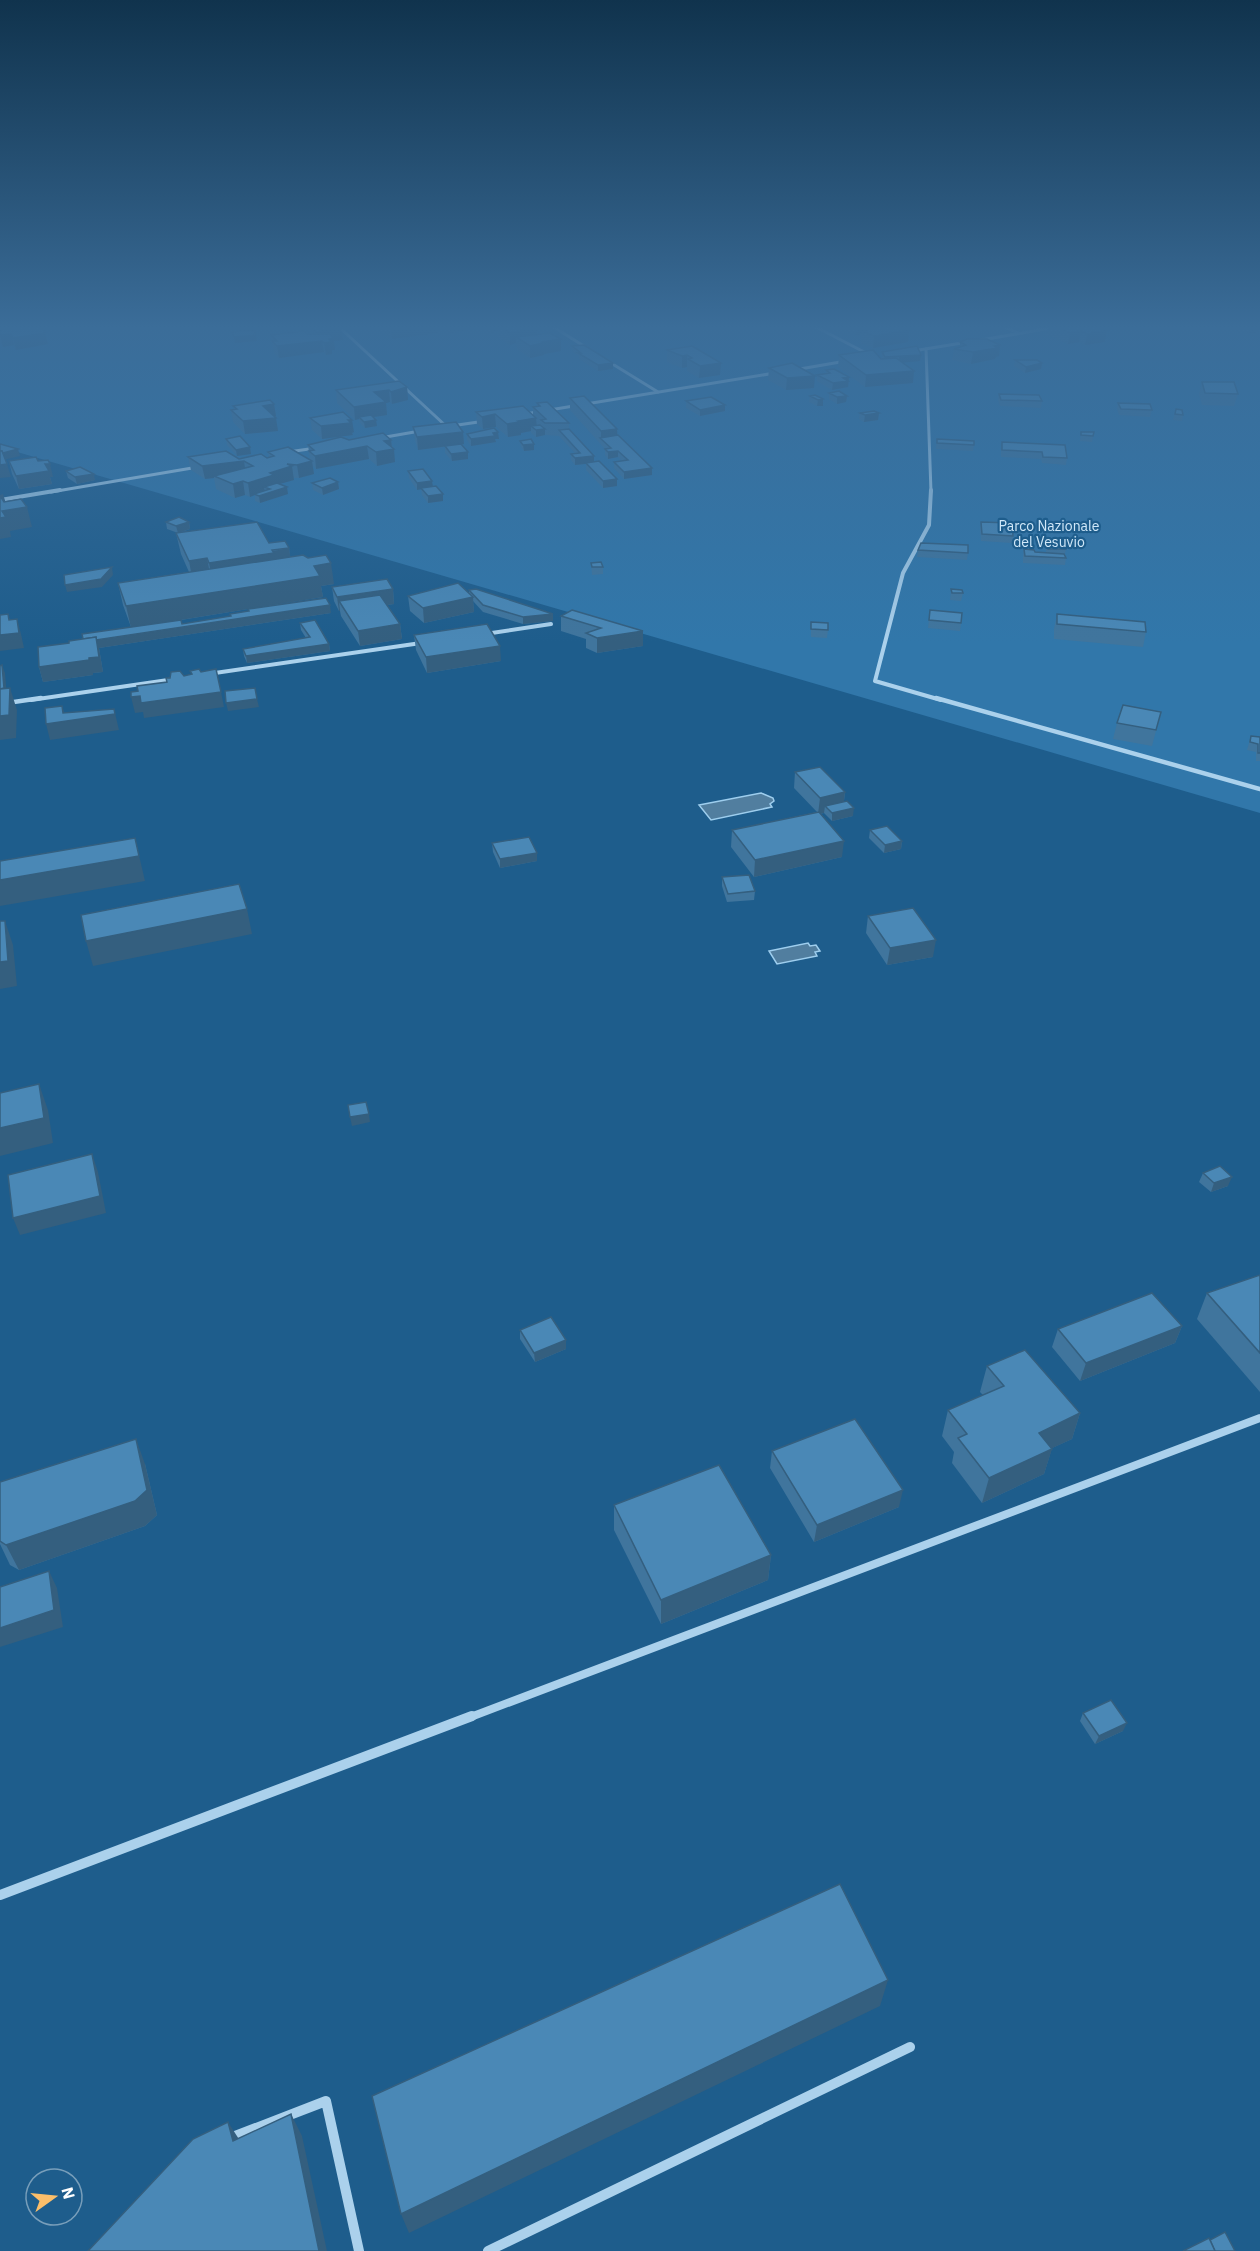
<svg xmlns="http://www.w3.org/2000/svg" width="1260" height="2251" font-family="'IBM Plex Sans',sans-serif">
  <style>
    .green { fill: #3177aa }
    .water { fill: #517e9f; stroke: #9eceee; stroke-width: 1.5 }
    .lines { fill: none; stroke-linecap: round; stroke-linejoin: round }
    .minor-far4 { stroke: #abd1ec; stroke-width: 3 }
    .minor-far3 { stroke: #abd1ec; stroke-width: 4 }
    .minor-far2 { stroke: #abd1ec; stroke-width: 4.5 }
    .minor-far1 { stroke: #abd1ec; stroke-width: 8 }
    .minor { stroke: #abd1ec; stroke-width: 10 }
    .wall { fill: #40759d; fill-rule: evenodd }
    .shaded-wall { fill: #345f7f }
    .building { fill: #4a88b6; stroke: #345f7f; stroke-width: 1.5 }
    .labels { text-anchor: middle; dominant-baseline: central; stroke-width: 4.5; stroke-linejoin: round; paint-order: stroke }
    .far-park-label { font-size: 14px; fill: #d0e8f9; stroke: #1e5d8c }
  </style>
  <rect width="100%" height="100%" fill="#1e5d8c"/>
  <!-- green -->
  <polygon class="green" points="0,326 1260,326 1260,813 0,447"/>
  <!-- water -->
  <g class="water">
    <polygon points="761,793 773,798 774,801 770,804 772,807 711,820 699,805"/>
    <polygon points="808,943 810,946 816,945 820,951 815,952 817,956 777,964 769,951"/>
  </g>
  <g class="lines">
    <!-- minor-far4 -->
    <g class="minor-far4">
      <polyline points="338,326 447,427"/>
      <polyline points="552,326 587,348"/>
      <polyline points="814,326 870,355"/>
      <polyline points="1002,326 1018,333"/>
      <polyline points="981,340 1062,326"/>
      <polyline points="926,349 931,492"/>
      <polyline points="913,351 968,342"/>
      <polyline points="606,360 658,392"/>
      <polyline points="794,370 846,361"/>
      <polyline points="525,414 775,373"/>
      <polyline points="451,426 485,421"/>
      <polyline points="380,438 420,431"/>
      <polyline points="288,452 316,448"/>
      <polyline points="51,492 198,467"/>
    </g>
    <!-- minor-far3 -->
    <g class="minor-far3">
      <polyline points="931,490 929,525 903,573 875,681 941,700"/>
      <polyline points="0,500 60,490"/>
      <polyline points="485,634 551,624"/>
      <polyline points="208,674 421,643"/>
      <polyline points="31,700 175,679"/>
    </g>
    <!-- minor-far2 -->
    <g class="minor-far2">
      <polyline points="936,698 1260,789"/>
      <polyline points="0,704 41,698"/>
    </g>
    <!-- minor-far1 -->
    <polyline class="minor-far1" points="468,1718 1260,1418"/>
    <!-- minor -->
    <g class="minor">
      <polyline points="0,1895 472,1716"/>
      <polyline points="230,2138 326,2101 359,2251"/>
      <polyline points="488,2251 910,2047"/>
    </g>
  </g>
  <!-- wall -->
  <g class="wall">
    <polygon points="309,326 339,326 341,328 343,340 334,341 335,350 332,350 332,354 326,355 324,352 279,358 274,353 271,335 310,334"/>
    <polygon points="380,326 437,326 438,333 392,339 380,330"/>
    <polygon points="447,326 466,326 466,331 450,333 447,330"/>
    <polygon points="482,326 535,326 537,328 537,335 561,339 561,351 544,354 544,355 530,358 517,349 516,343 510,345 498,337 498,331 491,333"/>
    <polygon points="844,326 901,326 909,330 908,342 873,348 861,343 862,334 856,335 844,329"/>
    <polygon points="1008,326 1038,326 1017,330"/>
    <polygon points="1048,326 1098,326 1107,330 1105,342 1085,345 1079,342 1068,344 1047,335"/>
    <polygon points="1232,326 1255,326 1256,333 1249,334 1231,329"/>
    <polygon points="0,330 45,333 48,344 16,350 14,345 3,347 0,342"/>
    <polygon points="960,342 1000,345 999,356 996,357 995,359 971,364 952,360 954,349 960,347"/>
    <polygon points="572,346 613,363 613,369 598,371 579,359 579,356 573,352"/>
    <polygon points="692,346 720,375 699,378 687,371 687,367 682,368 667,362 667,350"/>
    <polygon points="882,352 920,361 903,362 913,383 865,387 838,367 839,355 882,359"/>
    <polygon points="1015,360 1042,363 1041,369 1025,373 1014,366"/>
    <polygon points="769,368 814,388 786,390 768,380"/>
    <polygon points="826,370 849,377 848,387 832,390 817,381 817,375 826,374"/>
    <polygon points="1202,382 1238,394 1234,406 1202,405 1199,394"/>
    <polygon points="407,387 408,400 392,404 390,402 386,403 387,415 373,417 377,426 365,428 360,423 359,419 355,420 337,403 336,390"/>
    <polygon points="829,393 847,396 846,402 837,404 829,399"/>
    <polygon points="999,394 1042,401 1041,408 1000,406 998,400"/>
    <polygon points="815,395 823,406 817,406 809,402 810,396"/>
    <polygon points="570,398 617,435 652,468 652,475 624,479 614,468 614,462 622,461 618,457 608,459 605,455 605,449 570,410"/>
    <polygon points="686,401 725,405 725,411 700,416 686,408"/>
    <polygon points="537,403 569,423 569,429 594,462 617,486 603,488 586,470 586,464 575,465 571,460 571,454 575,453 559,436 545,435 536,437 531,433 531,431 521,433 521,435 508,437 496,427 483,429 477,424 476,412 533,415 533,407 537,407"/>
    <polygon points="1118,403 1152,410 1150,417 1119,415 1117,409"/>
    <polygon points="274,404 276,416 275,417 278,431 245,434 233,422 231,410 234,409 233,406"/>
    <polygon points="1176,409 1183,415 1182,421 1173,420"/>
    <polygon points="860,413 879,413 878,420 864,422 859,419"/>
    <polygon points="310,418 354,432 352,433 353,435 322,439 312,430"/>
    <polygon points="413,427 463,432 464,444 461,445 468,452 468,459 452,461 445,453 445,447 418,450 415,440"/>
    <polygon points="1081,432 1094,432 1092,442 1080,441"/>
    <polygon points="467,434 499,439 495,439 496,442 471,446 467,440"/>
    <polygon points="226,439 251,454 237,456 227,445"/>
    <polygon points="937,439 974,445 973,451 936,449"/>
    <polygon points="349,440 391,440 395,462 377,466 369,459 316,469 313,466 314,474 299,478 293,478 294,480 280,484 288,494 260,503 255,501 255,495 250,497 245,495 235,498 216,489 214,478 205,479 191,470 188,457 239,459 267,458 269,457 268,452 310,460 308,445"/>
    <polygon points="520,441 534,444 534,450 524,451 521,447"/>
    <polygon points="1002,442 1067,458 1066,465 1042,463 1041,459 1001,457 1001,449"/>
    <polygon points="9,461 38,461 53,477 50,477 52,484 19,489 12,474"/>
    <polygon points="66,471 95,480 77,484 68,478"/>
    <polygon points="408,471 433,487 443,501 428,503 422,495 421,489 417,490 409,478"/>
    <polygon points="338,482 339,489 323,495 313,490 312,483"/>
    <path d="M166,522h23l1,7 -11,4 90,10 20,5 1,9 44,27 -13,2 2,11 -44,7 52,9 -232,35 4,24 -10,1v2l-50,7 -4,-15 30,-24 14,-4 48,-12 -8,-22 -5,-22 71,-11 -8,-18 -5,-21h2l-11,-4zM248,609l1,2 -18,5 -49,8 -1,-4z"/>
    <polygon points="981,522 1013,536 1012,543 981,541 980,529"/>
    <polygon points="1046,544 1066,549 1065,554 1066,558 1065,565 1023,563 1023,556 1024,549 1035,552 1046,553"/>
    <polygon points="918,550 968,553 967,560 917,557"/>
    <polygon points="591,563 603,567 603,574 592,575"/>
    <polygon points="332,587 393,589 394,604 387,605 400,624 402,639 360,646 341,616 340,611 339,611 334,601"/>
    <polygon points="951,589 963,593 961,601 950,600"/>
    <polygon points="469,590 553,614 553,621 523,624 483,612 473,601 474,612 424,623 410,611 408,596 469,594"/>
    <polygon points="930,610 961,623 960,631 928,628"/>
    <polygon points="1057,614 1146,632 1143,647 1054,639 1054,629"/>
    <polygon points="561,616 643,631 643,646 597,653 586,648 586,639 561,631"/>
    <polygon points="811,622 828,630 827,638 811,637"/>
    <polygon points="300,623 329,644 330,651 247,663 244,656 243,649 306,638 301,630"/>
    <polygon points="414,635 501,661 427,673 416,650"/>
    <polygon points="1161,712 1152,746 1113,739 1117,723"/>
    <polygon points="1251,736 1260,737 1260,761 1256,761 1256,752 1247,750"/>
    <polygon points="795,772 845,792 844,801 853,816 832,821 824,813 820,814 842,857 754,877 731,847 732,830 817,812 794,788"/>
    <polygon points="870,830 902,841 901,849 884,853 869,838"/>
    <polygon points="492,843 537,861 500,868 493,852"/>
    <polygon points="722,877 755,891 754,900 727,902 722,886"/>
    <polygon points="868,916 933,957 887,965 866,933"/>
    <polygon points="1203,1173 1228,1186 1211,1192 1199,1182"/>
    <polygon points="1260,1275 1260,1392 1197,1319 1207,1293"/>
    <polygon points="1182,1326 1175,1343 1080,1381 1052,1347 1058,1329"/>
    <polygon points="520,1330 566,1340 566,1349 535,1362 520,1339"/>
    <polygon points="987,1366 1080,1413 1072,1439 1052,1448 1044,1474 982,1503 952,1463 954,1452 942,1436 948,1410 983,1395 980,1392"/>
    <polygon points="772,1451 899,1507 814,1542 770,1468"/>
    <polygon points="145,1464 157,1515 145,1526 19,1570 10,1565 0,1544 0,1482"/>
    <polygon points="614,1505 771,1555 768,1580 661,1624 614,1530"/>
    <polygon points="1083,1713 1123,1731 1095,1744 1080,1721"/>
  </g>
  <!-- shaded-wall -->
  <g class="shaded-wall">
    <polygon points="400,326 437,326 438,333 392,339 391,328"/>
    <polygon points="458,326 466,326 466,331 450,333 450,327"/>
    <polygon points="491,326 498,326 498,331 491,333"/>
    <polygon points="857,326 875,326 866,327 866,333 862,331 862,334 856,335"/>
    <polygon points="1018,326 1038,326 1017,330"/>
    <polygon points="1257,327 1256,333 1249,334 1251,328"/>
    <polygon points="341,328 343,340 334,341 335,350 332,350 332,354 326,355 324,343 322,341 324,352 279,358 277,346 317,341 316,332"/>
    <polygon points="537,328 537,339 516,337 516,343 510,345 510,333"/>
    <polygon points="909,330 908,342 873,348 874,336"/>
    <polygon points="1107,330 1105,342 1085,345 1087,334"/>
    <polygon points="1081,331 1079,342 1068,344 1070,333"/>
    <polygon points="45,333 48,344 16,350 13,338"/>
    <polygon points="11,334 14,345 3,347 0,335"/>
    <polygon points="256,335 257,341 235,343 234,337"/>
    <polygon points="561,339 561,351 544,354 544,355 530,358 530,346 542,342"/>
    <polygon points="1000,345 999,356 996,357 995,359 971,364 973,352"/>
    <polygon points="687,355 687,367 682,368 682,356"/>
    <polygon points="921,355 920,361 899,363 899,357"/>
    <polygon points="613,363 613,369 598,371 598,365"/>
    <polygon points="721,363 720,375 699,378 700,366"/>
    <polygon points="1042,363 1041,369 1025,373 1026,367"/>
    <polygon points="914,371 913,383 865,387 866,375"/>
    <polygon points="815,376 814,388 786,390 787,378"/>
    <polygon points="849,377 848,387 832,390 833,383 843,378"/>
    <polygon points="407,387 408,400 392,404 391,392"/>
    <polygon points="389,390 390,402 386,403 387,415 361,419 359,417 359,419 355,420 354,407 374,392"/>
    <polygon points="847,396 846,402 837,404 837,397"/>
    <polygon points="823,399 823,406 817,406 818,400"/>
    <polygon points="274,404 276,416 265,418 263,406"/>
    <polygon points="725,405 725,411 700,416 700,410"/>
    <polygon points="879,413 878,420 864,422 865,415"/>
    <polygon points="495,414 496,427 483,429 482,417"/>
    <polygon points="276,418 278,431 245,434 243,421"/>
    <polygon points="536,418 537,430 545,429 545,435 536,437 536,430 531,426 531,431 521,433 521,435 508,437 507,424 518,421"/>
    <polygon points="348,420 352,420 354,432 352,433 353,435 322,439 321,426"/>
    <polygon points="376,420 377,426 365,428 364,422"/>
    <polygon points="617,429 618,442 601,439 601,431"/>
    <polygon points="463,432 464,444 418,450 417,437"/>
    <polygon points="498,432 499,439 495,439 496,442 471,446 471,439"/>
    <polygon points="391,440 392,449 394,449 395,462 377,466 376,452 384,441"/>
    <polygon points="534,444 534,450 524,451 523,445"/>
    <polygon points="367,446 369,459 316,469 315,456"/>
    <polygon points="250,447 251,454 237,456 236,450"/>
    <polygon points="18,449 20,456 3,460 1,453"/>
    <polygon points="618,451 618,457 608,459 608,452"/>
    <polygon points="468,452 468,459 452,461 451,454"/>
    <polygon points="594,456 594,463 575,465 575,458"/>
    <polygon points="244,461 246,475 214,476 214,478 205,479 202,466"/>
    <polygon points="312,461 314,474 299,478 297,465"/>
    <polygon points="7,464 11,477 0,478 0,465"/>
    <polygon points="45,464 50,464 53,477 50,477 52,484 19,489 16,476"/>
    <polygon points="292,466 294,480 276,485 270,489 264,487 265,492 254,494 255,495 250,497 248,483 270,473"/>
    <polygon points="652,468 652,475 624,479 624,472"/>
    <polygon points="94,474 95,480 77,484 75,477"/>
    <polygon points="617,479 617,486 603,488 603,481"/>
    <polygon points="243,481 245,495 235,498 233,484"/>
    <polygon points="432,481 433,487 417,490 417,483"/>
    <polygon points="338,482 339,489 323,495 322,488"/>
    <polygon points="287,487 288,494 260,503 259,496"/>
    <polygon points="3,494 8,510 27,507 32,527 10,531 11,537 0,539 0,495"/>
    <polygon points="443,494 443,501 428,503 428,496"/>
    <polygon points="189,522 190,529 178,533 176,526"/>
    <polygon points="289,548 292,569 213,584 209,563"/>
    <polygon points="207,558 211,579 193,582 189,561"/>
    <polygon points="331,563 334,584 321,586 323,597 131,628 126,606 314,566"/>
    <polygon points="112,567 113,575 102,587 67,592 65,585"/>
    <polygon points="393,589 394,604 345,611 339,601 340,611 339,611 337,597"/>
    <polygon points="473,597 474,612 424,623 423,608"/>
    <polygon points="330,605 331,613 99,648 103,672 93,673 93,675 43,682 39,667 84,642"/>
    <polygon points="8,614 12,629 17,619 21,634 24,648 0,651 0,635 9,620"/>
    <polygon points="553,614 553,621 523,624 523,617"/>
    <polygon points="400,624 402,639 360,646 358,631"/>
    <polygon points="643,631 643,646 597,653 597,638"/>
    <polygon points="329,644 330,651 247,663 246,656"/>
    <polygon points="500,646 501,661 427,673 426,657"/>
    <polygon points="2,665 5,673 7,697 0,698"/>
    <polygon points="10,688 17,710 16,738 0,740 0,716"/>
    <polygon points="221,692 224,707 144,718 143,712 135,713 131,697"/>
    <polygon points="257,699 259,707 228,711 226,703"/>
    <polygon points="62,706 67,721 114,709 119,730 50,740 46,724 63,713"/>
    <polygon points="845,792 843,809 825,806 824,813 818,814 820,798"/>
    <polygon points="854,808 853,816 832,821 832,813"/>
    <polygon points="135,838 145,881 0,906 0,880"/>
    <polygon points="844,841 842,857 754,877 755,860"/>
    <polygon points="902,841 901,849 884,853 885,845"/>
    <polygon points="537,853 537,861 500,868 500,859"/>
    <polygon points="247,909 252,934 93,966 86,941"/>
    <polygon points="5,921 13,945 17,986 0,989 0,962"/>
    <polygon points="936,940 933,957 887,965 890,948"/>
    <polygon points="39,1084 48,1110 53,1143 0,1156 0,1128"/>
    <polygon points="369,1114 370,1122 352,1126 350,1117"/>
    <polygon points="92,1154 98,1172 106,1213 20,1235 13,1218"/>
    <polygon points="1232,1177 1228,1186 1211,1192 1214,1183"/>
    <polygon points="1182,1326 1175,1343 1080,1381 1086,1363"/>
    <polygon points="566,1340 566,1349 535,1362 534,1353"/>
    <polygon points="1080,1413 1072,1439 1031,1458 1039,1433"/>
    <polygon points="136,1439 145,1464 157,1515 145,1526 19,1570 6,1545"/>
    <polygon points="1052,1449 1044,1474 982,1503 989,1478"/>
    <polygon points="903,1490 899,1507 814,1542 817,1525"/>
    <polygon points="771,1555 768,1580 661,1624 661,1600"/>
    <polygon points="49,1571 57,1588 63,1627 0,1647 0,1628"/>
    <polygon points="1127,1723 1123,1731 1095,1744 1099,1736"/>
    <polygon points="888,1980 880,2006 409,2233 401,2214"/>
    <polygon points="291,2114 302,2136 327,2251 319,2251"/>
    <polygon points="228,2122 242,2144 233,2141"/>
  </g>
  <!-- building -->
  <g class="building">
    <polygon points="27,326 41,326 45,333 13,338 11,334 0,335 0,330"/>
    <polygon points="310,326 339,326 341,328 316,332"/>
    <polygon points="500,326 535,326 537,328 510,333"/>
    <polygon points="870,326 901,326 909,330 874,336 862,331 872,329 866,327"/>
    <polygon points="1056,326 1098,326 1107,330 1087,334 1081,331 1070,333"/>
    <polygon points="1243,326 1255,326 1257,327 1251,328"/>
    <polygon points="254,330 256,335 234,337 232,332"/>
    <polygon points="304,331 307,334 330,334 333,338 329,339 331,342 324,343 322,341 277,346 272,341 277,341 271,335"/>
    <polygon points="550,333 561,339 542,342 543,343 530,346 516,337"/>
    <polygon points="967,339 987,339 1000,345 994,346 997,348 973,352 954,349 966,345 960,342"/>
    <polygon points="584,345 613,363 598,365 578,353 581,353 572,346"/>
    <polygon points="692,346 721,363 700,366 688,359 692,358 687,355 682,356 667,350"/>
    <polygon points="917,346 921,355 885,357 882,352"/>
    <polygon points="873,350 881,359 896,358 914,371 866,375 839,355"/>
    <polygon points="1015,360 1037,360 1042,363 1026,367"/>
    <polygon points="792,363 815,376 787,378 769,368"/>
    <polygon points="834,369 849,377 843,378 848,381 833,383 817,375 830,373 826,370"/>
    <polygon points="399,381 407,387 391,392 389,390 374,392 386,402 354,407 336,390"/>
    <polygon points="1202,382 1234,382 1238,394 1205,393"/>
    <polygon points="839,391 847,396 837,397 829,393"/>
    <polygon points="999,394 1039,395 1042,401 1001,400"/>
    <polygon points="815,395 823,399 818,400 810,396"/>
    <polygon points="584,396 617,429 601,431 570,398"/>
    <polygon points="711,397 725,405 700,410 686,401"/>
    <polygon points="270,400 274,404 263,406 276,418 243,421 231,410 237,409 233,406"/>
    <polygon points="547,402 569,423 545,423 541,420 546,419 533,407 540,406 537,403"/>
    <polygon points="1118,403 1150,404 1152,410 1121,409"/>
    <polygon points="523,406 536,418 518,421 520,422 507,424 495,414 482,417 476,412"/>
    <polygon points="1176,409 1182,410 1183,415 1175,414"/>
    <polygon points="874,411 879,413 865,415 860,413"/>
    <polygon points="343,412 352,420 348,420 351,423 321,426 310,418"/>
    <polygon points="371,415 376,420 364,422 359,417"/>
    <polygon points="456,422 463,432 417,437 413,427"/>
    <polygon points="540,425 545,429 536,430 531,426"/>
    <polygon points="494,428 498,432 493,433 495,436 471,439 467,434"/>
    <polygon points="569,429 594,456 575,458 571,454 580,453 559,430"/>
    <polygon points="1081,432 1094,432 1093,436 1081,435"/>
    <polygon points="383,433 391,440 384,441 394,449 376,452 367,446 315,456 309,451 314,450 308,445 341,437 349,440"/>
    <polygon points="618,435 652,468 624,472 614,462 628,460 618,451 608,452 605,449 611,448 600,438"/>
    <polygon points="240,436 250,447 236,450 226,439"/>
    <polygon points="531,439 534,444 523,445 520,441"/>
    <polygon points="937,439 974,441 974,445 937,443"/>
    <polygon points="1002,442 1065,445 1067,458 1043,457 1042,452 1002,450"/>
    <polygon points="0,444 18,449 3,453 2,451 0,451"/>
    <polygon points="461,444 468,452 451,454 445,446"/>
    <polygon points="288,447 312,461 297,465 287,464 292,466 270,473 274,475 248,483 243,481 233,484 214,476 253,466 244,461 202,466 188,457 226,451 239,459 261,454 267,458 274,456 268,452"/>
    <polygon points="0,451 2,451 7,464 0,465"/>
    <polygon points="36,457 38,461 48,460 50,464 45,464 49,471 16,476 9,461"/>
    <polygon points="599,461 617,479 603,481 586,463"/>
    <polygon points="80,467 94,474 75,477 66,471"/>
    <polygon points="423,469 432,481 417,483 408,471"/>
    <polygon points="330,478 338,482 322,488 312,483"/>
    <polygon points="277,483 287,487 259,496 254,494 270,489 264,487"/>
    <polygon points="436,486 443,494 428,496 421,488"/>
    <polygon points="0,496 4,502 21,499 27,507 2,511 6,517 0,518"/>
    <polygon points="179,517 189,522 176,526 166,522"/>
    <polygon points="257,522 269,543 285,541 289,548 272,550 274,553 209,563 207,558 189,561 176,533"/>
    <polygon points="981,522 1012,523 1013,536 982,534"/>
    <polygon points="921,543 968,545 968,553 918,550"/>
    <polygon points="1046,544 1065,544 1066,549 1048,549"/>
    <polygon points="1024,549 1034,550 1035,552 1064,554 1066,558 1025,556"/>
    <polygon points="303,555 308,558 326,555 331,563 314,566 320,576 126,606 118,583"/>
    <polygon points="601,562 603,567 592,567 591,563"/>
    <polygon points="112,567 101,579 65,585 64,575"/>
    <polygon points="387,579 393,589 337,597 332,587"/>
    <polygon points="458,583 473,597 423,608 408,596"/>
    <polygon points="476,589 553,614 523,617 483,605 469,590"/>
    <polygon points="951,589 962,590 963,593 952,593"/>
    <polygon points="380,595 400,624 358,631 339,601"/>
    <polygon points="326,598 330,605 96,640 96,637 83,639 82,634 181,620 182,624 231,616 230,614 249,611 248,609"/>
    <polygon points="572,610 643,631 597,638 586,633 601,628 561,616"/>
    <polygon points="930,610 962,613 961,623 929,620"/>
    <polygon points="8,614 9,620 17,619 19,633 0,635 0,615"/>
    <polygon points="1057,614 1145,622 1146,632 1057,624"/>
    <polygon points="315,620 329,644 246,656 243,649 310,637 300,623"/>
    <polygon points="811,622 828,623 828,630 811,629"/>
    <polygon points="487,624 500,646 426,657 414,635"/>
    <polygon points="96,637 99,657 89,658 89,660 39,667 38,647 69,643 69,641"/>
    <polygon points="2,665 4,688 0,689 0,666"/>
    <polygon points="199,669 201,672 216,669 221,692 141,703 140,696 131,697 131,692 138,691 137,686 167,682 166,678 170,678 171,672 180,671 184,676 192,674 190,671"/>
    <polygon points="10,688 9,715 0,716 0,689"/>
    <polygon points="255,688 257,699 226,703 225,691"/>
    <polygon points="1123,705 1161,712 1156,730 1117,723"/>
    <polygon points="62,706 63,713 114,709 115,714 46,724 45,708"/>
    <polygon points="1251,736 1260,737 1260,753 1258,753 1258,744 1250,742"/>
    <polygon points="820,767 845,792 820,798 795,772"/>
    <polygon points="847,801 854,808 832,813 825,806"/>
    <polygon points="819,812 844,841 755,860 732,830"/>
    <polygon points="887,826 902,841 885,845 870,830"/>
    <polygon points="529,837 537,853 500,859 492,843"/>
    <polygon points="135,838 139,856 0,880 0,861"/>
    <polygon points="749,875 755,891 728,894 722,877"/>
    <polygon points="239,884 247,909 86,941 81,915"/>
    <polygon points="913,908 936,940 890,948 868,916"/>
    <polygon points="0,921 5,921 8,961 0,962"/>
    <polygon points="39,1084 44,1118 0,1128 0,1093"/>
    <polygon points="366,1102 369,1114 350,1117 348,1105"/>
    <polygon points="92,1154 100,1196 13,1218 8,1175"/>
    <polygon points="1220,1166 1232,1177 1214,1183 1203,1173"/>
    <polygon points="1260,1275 1260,1353 1207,1293"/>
    <polygon points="1152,1293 1182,1326 1086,1363 1058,1329"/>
    <polygon points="551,1317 566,1340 534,1353 520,1330"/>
    <polygon points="1025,1350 1080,1413 1039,1433 1052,1449 989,1478 958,1438 967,1434 948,1410 1004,1386 987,1366"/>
    <polygon points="855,1419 903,1490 817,1525 772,1451"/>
    <polygon points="136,1439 147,1490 135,1501 6,1545 0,1541 0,1482"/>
    <polygon points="719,1465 771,1555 661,1600 614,1505"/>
    <polygon points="49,1571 54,1610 0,1628 0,1587"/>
    <polygon points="1111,1700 1127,1723 1099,1736 1083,1713"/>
    <polygon points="840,1884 888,1980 401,2214 372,2096"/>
    <polygon points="291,2114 319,2251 88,2251 193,2139 228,2122 233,2141"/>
    <polygon points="1225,2232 1235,2251 1215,2251 1210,2240"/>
    <polygon points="1209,2238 1215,2251 1183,2251"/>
  </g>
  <!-- sky -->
  <linearGradient id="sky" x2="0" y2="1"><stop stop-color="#10334d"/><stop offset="0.51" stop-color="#3b6d99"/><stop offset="1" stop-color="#3b6d99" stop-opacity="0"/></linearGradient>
  <rect width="1260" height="642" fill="url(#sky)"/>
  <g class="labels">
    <!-- far-park labels -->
    <g class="far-park-label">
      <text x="1049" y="526">Parco Nazionale<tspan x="1049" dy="16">del Vesuvio</tspan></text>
    </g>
  </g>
  <!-- north arrow -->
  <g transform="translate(54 2197) rotate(75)"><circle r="28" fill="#1e5d8c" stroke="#789eba" stroke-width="1.5"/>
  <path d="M0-4.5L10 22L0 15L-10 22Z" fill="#fbbe6a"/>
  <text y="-9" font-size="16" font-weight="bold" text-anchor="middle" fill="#ffffff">N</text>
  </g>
</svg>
